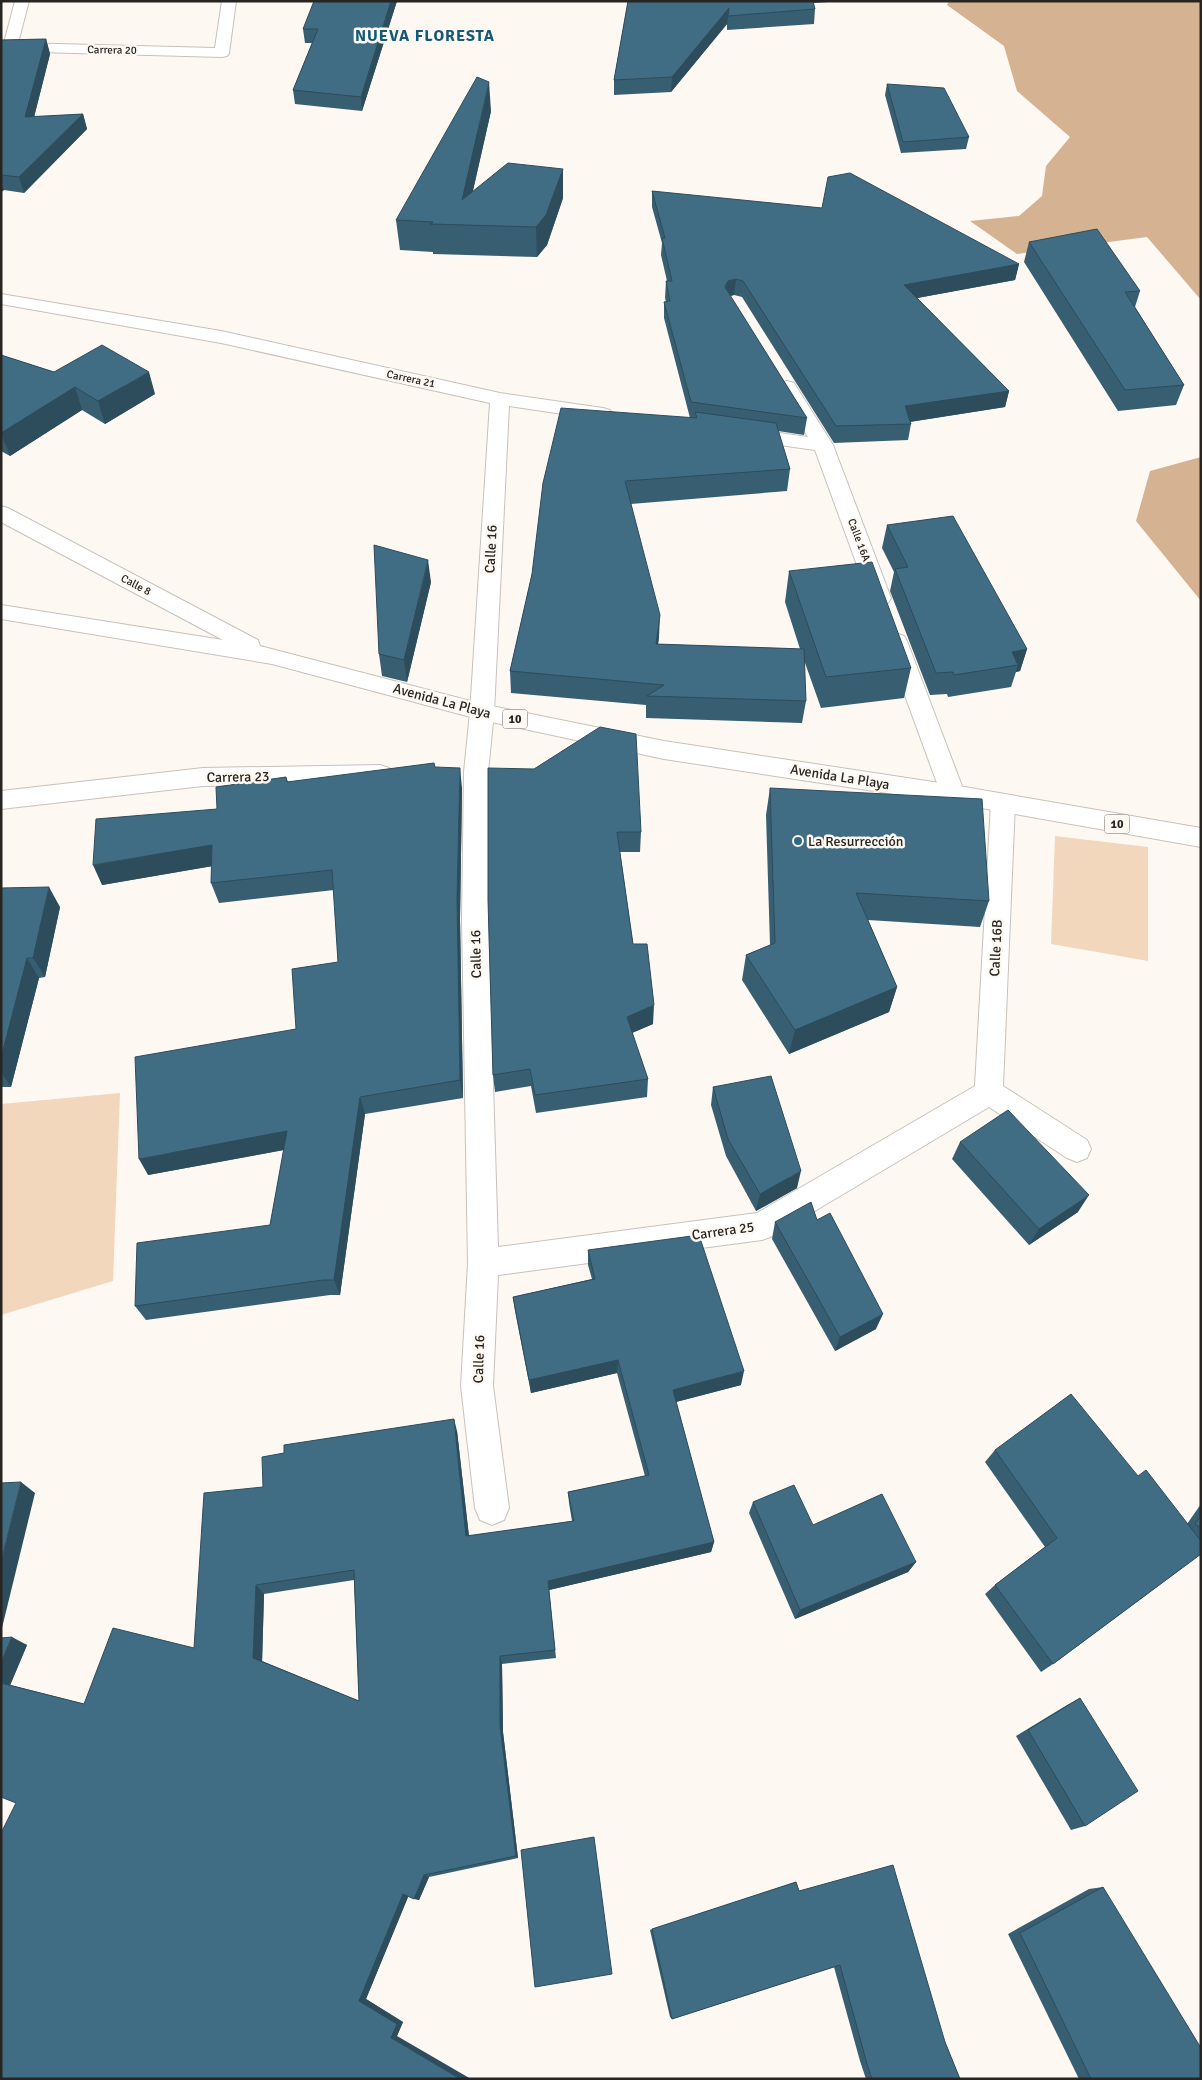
<svg xmlns="http://www.w3.org/2000/svg" width="1202" height="2080" font-family="Signika,sans-serif">
  <style>
    .green { fill: #f3d7bd }
    .water { fill: #d5b291 }
    .lines { fill: none; stroke-linecap: round; stroke-linejoin: round }
    .minor-casing { stroke: #c8c1ba; stroke-width: 2 }
    .major-casing { stroke: #c8c1ba; stroke-width: 2 }
    .minor { fill: #fff; fill-rule: evenodd }
    .major { fill: #fff; fill-rule: evenodd }
    .wall { fill: #375e71; fill-rule: evenodd }
    .shaded-wall { fill: #2d4c5c }
    .building { fill: #406d83; stroke: #2d4c5c; fill-rule: evenodd }
    .poi-dot { fill: #316983; stroke: #fef8f3; stroke-width: 2 }
    .labels { text-anchor: middle; dominant-baseline: central; stroke-width: 5; stroke-linejoin: round; paint-order: stroke }
    .far-street-label { font-size: 11px; fill: #272421; stroke: #fef8f3 }
    .shield { fill: #fef8f3; stroke: #686460; stroke-width: 1 }
    .shield-label { font-size: 12px; font-weight: bold; fill: #272421 }
    .street-label { font-size: 14px; fill: #272421; stroke: #fef8f3 }
    .poi-label { font-size: 14px; fill: #272421; stroke: #fef8f3; text-anchor: start }
    .far-district-label { font-size: 16px; font-weight: bold; letter-spacing: 1px; fill: #145a76; stroke: #fef8f3 }
  </style>
  <rect width="100%" height="100%" fill="#fef8f3"/>
  <!-- green -->
  <g class="green">
    <polygon points="1055,836 1148,847 1148,961 1051,944"/>
    <polygon points="120,1093 113,1281 1,1315 1,1104"/>
  </g>
  <!-- water -->
  <g class="water">
    <polygon points="949,1 1201,1 1201,300 1147,237 1017,254 970,221 1019,216 1042,196 1046,166 1070,137 1017,91 1004,46 947,5"/>
    <polygon points="1201,457 1201,601 1136,521 1150,471"/>
  </g>
  <g class="lines">
    <defs>
      <g id="minor">
        <polygon points="15,1 29,1 18,43 215,48 222,1 236,1 229,53 227,56 222,57 1,51 1,43 4,43"/>
        <polygon points="1,294 221,331 500,393 603,408 610,410 613,414 610,418 603,420 509,406 494,712 488,772 488,919 498,1247 757,1213 975,1086 991,803 994,797 1003,794 1012,797 1015,803 1003,1086 1087,1140 1091,1149 1087,1158 1077,1162 1067,1158 989,1107 773,1236 762,1240 498,1275 493,1386 509,1508 504,1520 492,1525 480,1520 475,1508 461,1386 468,1263 462,919 464,772 470,712 490,403 221,343 1,304"/>
        <polygon points="787,381 794,383 833,445 891,598 888,603 880,605 872,603 869,598 815,450 745,440 738,438 735,434 738,430 745,428 808,437 777,387 780,383"/>
        <polygon points="896,633 904,636 907,641 965,794 962,800 953,803 944,800 941,794 885,641 888,636"/>
        <polygon points="380,765 389,768 392,774 389,780 380,783 203,786 1,809 1,791 203,768"/>
      </g>
      <polygon id="major" points="1,506 8,508 258,640 260,646 482,704 664,741 953,785 1201,828 1201,847 953,803 664,759 482,720 272,664 1,619 1,605 223,640 1,522"/>
    </defs>
    <!-- minor casing -->
    <use href="#minor" class="minor-casing"/>
    <!-- major casing -->
    <use href="#major" class="major-casing"/>
    <!-- minor -->
    <use href="#minor" class="minor"/>
    <!-- major -->
    <use href="#major" class="major"/>
  </g>
  <!-- wall -->
  <g class="wall">
    <polygon points="397,1 362,111 295,104 293,90 312,43 305,43 303,29"/>
    <polygon points="628,1 844,1 813,3 815,9 814,24 727,30 727,24 671,92 614,95 614,80"/>
    <polygon points="46,39 50,54 34,117 83,114 87,129 24,193 4,190 1,192 1,40"/>
    <polygon points="887,84 969,137 966,149 901,153 885,95"/>
    <polygon points="491,111 473,191 563,198 547,245 537,257 433,254 433,252 400,250 396,220"/>
    <polygon points="652,191 1019,264 1015,280 917,298 1009,391 1005,407 910,422 911,424 908,440 834,443 742,297 734,295 730,296 807,418 804,435 778,431 790,469 787,491 631,504 659,637 658,644 800,649 785,602 789,571 911,668 904,698 821,708 804,660 806,701 802,723 646,718 646,705 511,693 510,671 532,574 690,418 664,318 664,302 666,302 665,298 666,281 667,281 661,255 662,243 652,207"/>
    <polygon points="1029,242 1140,291 1135,307 1184,385 1176,405 1118,411 1024,262"/>
    <polygon points="1,355 54,372 155,394 105,424 82,410 10,456 1,451"/>
    <polygon points="887,525 1027,649 1020,671 1016,672 1011,687 948,697 947,694 930,695 890,591 894,572 882,548"/>
    <polygon points="431,582 407,682 382,676 379,654"/>
    <polygon points="435,767 462,788 460,919 463,1098 365,1114 340,1295 330,1295 146,1320 135,1306 270,1225 284,1150 148,1175 296,1029 338,962 334,890 219,903 211,883 212,866 102,885 217,809 286,777 288,782"/>
    <polygon points="488,768 641,832 640,852 620,852 633,944 653,1024 632,1033 648,1079 647,1097 536,1113 531,1086 495,1092 493,1075"/>
    <polygon points="770,788 989,901 980,927 868,920 897,987 889,1012 789,1054 742,980 746,955 770,945 766,815"/>
    <polygon points="1,888 60,907 45,977 39,978 11,1087 1,1087"/>
    <polygon points="713,1087 797,1188 756,1211 726,1156 711,1105"/>
    <polygon points="960,1142 1078,1212 1029,1245 952,1159"/>
    <polygon points="817,1220 876,1329 835,1351 772,1239 775,1222"/>
    <path d="M588,1250l153,135 -65,17 38,140 -3,10 -162,38 7,68 -54,6 1,68 15,126 -89,19 -10,23 -11,-4 -42,103 37,23 -6,14 -396,43 15,-276 -15,-165 26,7 -17,40 74,19 110,-56 69,-161 194,-56 12,105 103,-15 -3,-18 -1,-11 77,-16 -28,-103 -86,20 -16,-82 -2,-14 79,-18 -4,-14zM354,1580l5,121 -97,-40 2,-67z"/>
    <polygon points="995,1450 1138,1476 1187,1524 1201,1504 1201,1554 1053,1664 1041,1672 985,1594 995,1585 1045,1547 985,1462"/>
    <polygon points="753,1502 813,1525 916,1562 908,1572 795,1619 749,1513"/>
    <polygon points="1080,1698 1085,1826 1071,1830 1016,1736 1067,1705"/>
    <polygon points="796,1882 799,1891 945,2042 960,2079 866,2079 860,2061 834,1967 672,2019 670,2017 650,1930"/>
    <polygon points="1103,1887 1201,2079 1079,2079 1008,1934 1089,1889"/>
  </g>
  <!-- shaded-wall -->
  <g class="shaded-wall">
    <polygon points="391,1 397,1 362,111 361,97"/>
    <polygon points="729,8 727,24 671,92 672,77"/>
    <polygon points="46,39 50,54 30,133 25,117"/>
    <polygon points="489,82 491,111 465,225 462,200"/>
    <polygon points="83,114 87,129 24,193 19,177"/>
    <polygon points="563,169 563,198 547,245 537,257 536,227"/>
    <polygon points="1,183 4,190 1,192"/>
    <polygon points="1019,264 1015,280 901,301 904,285"/>
    <polygon points="736,279 734,295 726,297 725,287 728,281"/>
    <polygon points="149,372 155,394 105,424 98,401"/>
    <polygon points="75,387 82,410 10,456 1,433"/>
    <polygon points="1009,391 1005,407 902,423 905,406"/>
    <polygon points="428,560 431,582 407,682 404,660"/>
    <polygon points="660,615 659,637 655,666 656,644"/>
    <polygon points="1027,649 1020,671 1016,672 1018,665 1012,652"/>
    <polygon points="460,768 462,788 460,919 463,1098 460,1080 457,899"/>
    <polygon points="212,845 219,865 102,885 93,865"/>
    <polygon points="49,887 60,907 45,977 33,958"/>
    <polygon points="27,958 39,978 11,1087 1,1072 1,1058"/>
    <polygon points="897,987 889,1012 789,1054 795,1030"/>
    <polygon points="654,1005 653,1024 627,1035 627,1017"/>
    <polygon points="360,1097 365,1114 340,1295 334,1280"/>
    <polygon points="287,1131 294,1148 148,1175 139,1159"/>
    <polygon points="801,1171 797,1188 756,1211 760,1194"/>
    <polygon points="1089,1195 1078,1212 1029,1245 1039,1229"/>
    <polygon points="883,1314 876,1329 835,1351 840,1337"/>
    <polygon points="618,1360 617,1373 531,1393 529,1380"/>
    <polygon points="744,1371 741,1385 672,1403 673,1390"/>
    <polygon points="454,1419 457,1431 470,1546 466,1536"/>
    <polygon points="21,1482 35,1493 1,1632 1,1562"/>
    <polygon points="714,1542 711,1552 549,1590 556,1658 548,1581"/>
    <polygon points="916,1562 908,1572 795,1619 800,1610"/>
    <polygon points="256,1585 264,1594 262,1665 253,1658"/>
    <polygon points="12,1637 27,1645 9,1688 1,1684 1,1663"/>
    <polygon points="500,1656 502,1664 503,1732 518,1858 516,1856 500,1726"/>
    <polygon points="424,1875 429,1877 419,1900 414,1899"/>
    <polygon points="403,1894 409,1895 366,1999 403,2022 397,2036 471,2079 460,2079 391,2038 359,2001"/>
  </g>
  <!-- building -->
  <g class="building">
    <polygon points="314,1 391,1 361,97 293,90 318,29 303,29"/>
    <polygon points="628,1 813,1 815,9 728,16 729,8 672,77 614,80"/>
    <polygon points="46,39 25,117 83,114 19,177 1,175 1,40"/>
    <polygon points="477,77 489,82 462,200 508,163 563,169 546,215 536,227 430,224 433,222 396,220"/>
    <polygon points="887,84 944,88 969,137 903,142"/>
    <polygon points="850,173 1019,264 904,285 1009,391 905,406 911,424 836,426 743,281 736,279 728,281 725,287 807,418 691,402 664,302 670,301 666,281 672,281 662,238 665,238 652,191 822,208 828,177"/>
    <polygon points="1097,229 1140,291 1125,292 1184,385 1125,390 1029,242"/>
    <polygon points="102,345 149,372 98,401 75,387 1,433 1,355 54,372"/>
    <polygon points="561,408 697,418 695,412 776,423 790,469 625,481 660,615 656,644 804,649 806,701 647,696 664,685 510,671 532,574 543,483"/>
    <polygon points="953,516 1027,649 1012,652 1018,665 954,675 953,672 936,673 895,569 908,567 887,525"/>
    <polygon points="374,545 428,560 404,660 379,654"/>
    <polygon points="872,562 911,668 826,677 789,571"/>
    <polygon points="600,727 636,734 641,832 617,832 633,944 647,944 654,1005 627,1017 648,1079 535,1095 530,1069 493,1075 488,900 488,768 534,769"/>
    <polygon points="434,763 435,767 460,768 457,899 460,1080 360,1097 334,1280 323,1280 135,1306 137,1243 270,1225 287,1131 139,1159 135,1057 296,1029 292,969 338,962 332,870 211,883 212,845 93,865 96,819 217,809 216,787 286,777 287,782"/>
    <polygon points="770,788 982,799 989,901 856,893 897,987 795,1030 746,955 775,943"/>
    <polygon points="49,887 33,958 27,958 1,1058 1,888"/>
    <polygon points="771,1076 801,1171 760,1194 728,1139 713,1087"/>
    <polygon points="1008,1110 1089,1195 1039,1229 960,1142"/>
    <polygon points="811,1202 817,1220 830,1213 883,1314 840,1337 775,1222"/>
    <path d="M699,1235l45,136 -71,19 41,152 -166,39 7,69 -55,6v70l16,130 -92,19 -10,24 -11,-5 -44,107 38,23 -6,14 69,41h-459v-246l15,-30 -15,-6v-114l83,21 29,-76 81,20 10,-155 59,-6 -1,-30 22,-4v-8l170,-26 12,117 108,-15 -6,-29 81,-17 -31,-115 -89,20 -16,-83 82,-18 -7,-29zM354,1570l5,131 -106,-43 3,-73z"/>
    <polygon points="1071,1394 1138,1476 1146,1470 1201,1541 1201,1554 1053,1664 995,1585 1057,1538 995,1450"/>
    <polygon points="21,1482 1,1562 1,1483"/>
    <polygon points="794,1485 813,1525 882,1494 916,1562 800,1610 753,1502"/>
    <polygon points="1201,1516 1201,1528 1195,1524"/>
    <polygon points="12,1637 1,1663 1,1638"/>
    <polygon points="1080,1698 1138,1791 1085,1826 1028,1730"/>
    <polygon points="594,1837 612,1974 535,1987 521,1850"/>
    <polygon points="893,1865 945,2042 960,2079 872,2079 867,2064 840,1965 672,2019 652,1929 796,1882 799,1891"/>
    <polygon points="1103,1887 1201,2048 1201,2079 1091,2079 1020,1933"/>
  </g>
  <!-- markers -->
  <circle class="poi-dot" cx="798" cy="841" r="5"/>
  <g class="labels">
    <!-- far-street labels -->
    <g class="far-street-label">
      <text transform="translate(112 50) rotate(1)">Carrera 20</text>
      <text transform="translate(411 379) rotate(12)">Carrera 21</text>
      <text transform="translate(859 540) rotate(69)">Calle 16A</text>
      <text transform="translate(136 585) rotate(28)">Calle 8</text>
    </g>
    <!-- shield labels -->
    <g class="shield">
      <rect x="502.5" y="709.5" width="25" height="19" rx="4"/>
      <rect x="1104.5" y="814.5" width="25" height="19" rx="4"/>
    </g>
    <g class="shield-label">
      <text x="515" y="719">10</text>
      <text x="1117" y="824">10</text>
    </g>
    <!-- street labels -->
    <g class="street-label">
      <text transform="translate(491 549) rotate(-87)">Calle 16</text>
      <text transform="translate(442 701) rotate(15)">Avenida La Playa</text>
      <text transform="translate(238 777) rotate(-1)">Carrera 23</text>
      <text transform="translate(840 777) rotate(9)">Avenida La Playa</text>
      <text transform="translate(996 948) rotate(-87)">Calle 16B</text>
      <text transform="translate(476 954) rotate(-91)">Calle 16</text>
      <text transform="translate(723 1231) rotate(-8)">Carrera 25</text>
      <text transform="translate(479 1359) rotate(-88)">Calle 16</text>
    </g>
    <!-- poi labels -->
    <g class="poi-label">
      <text x="808" y="841">La Resurrección</text>
    </g>
    <!-- far-district labels -->
    <g class="far-district-label">
      <text x="425" y="36">NUEVA FLORESTA</text>
    </g>
  </g>
  <!-- border -->
  <rect width="1202" height="2080" fill="none" stroke="#272421" stroke-width="5"/>
</svg>
